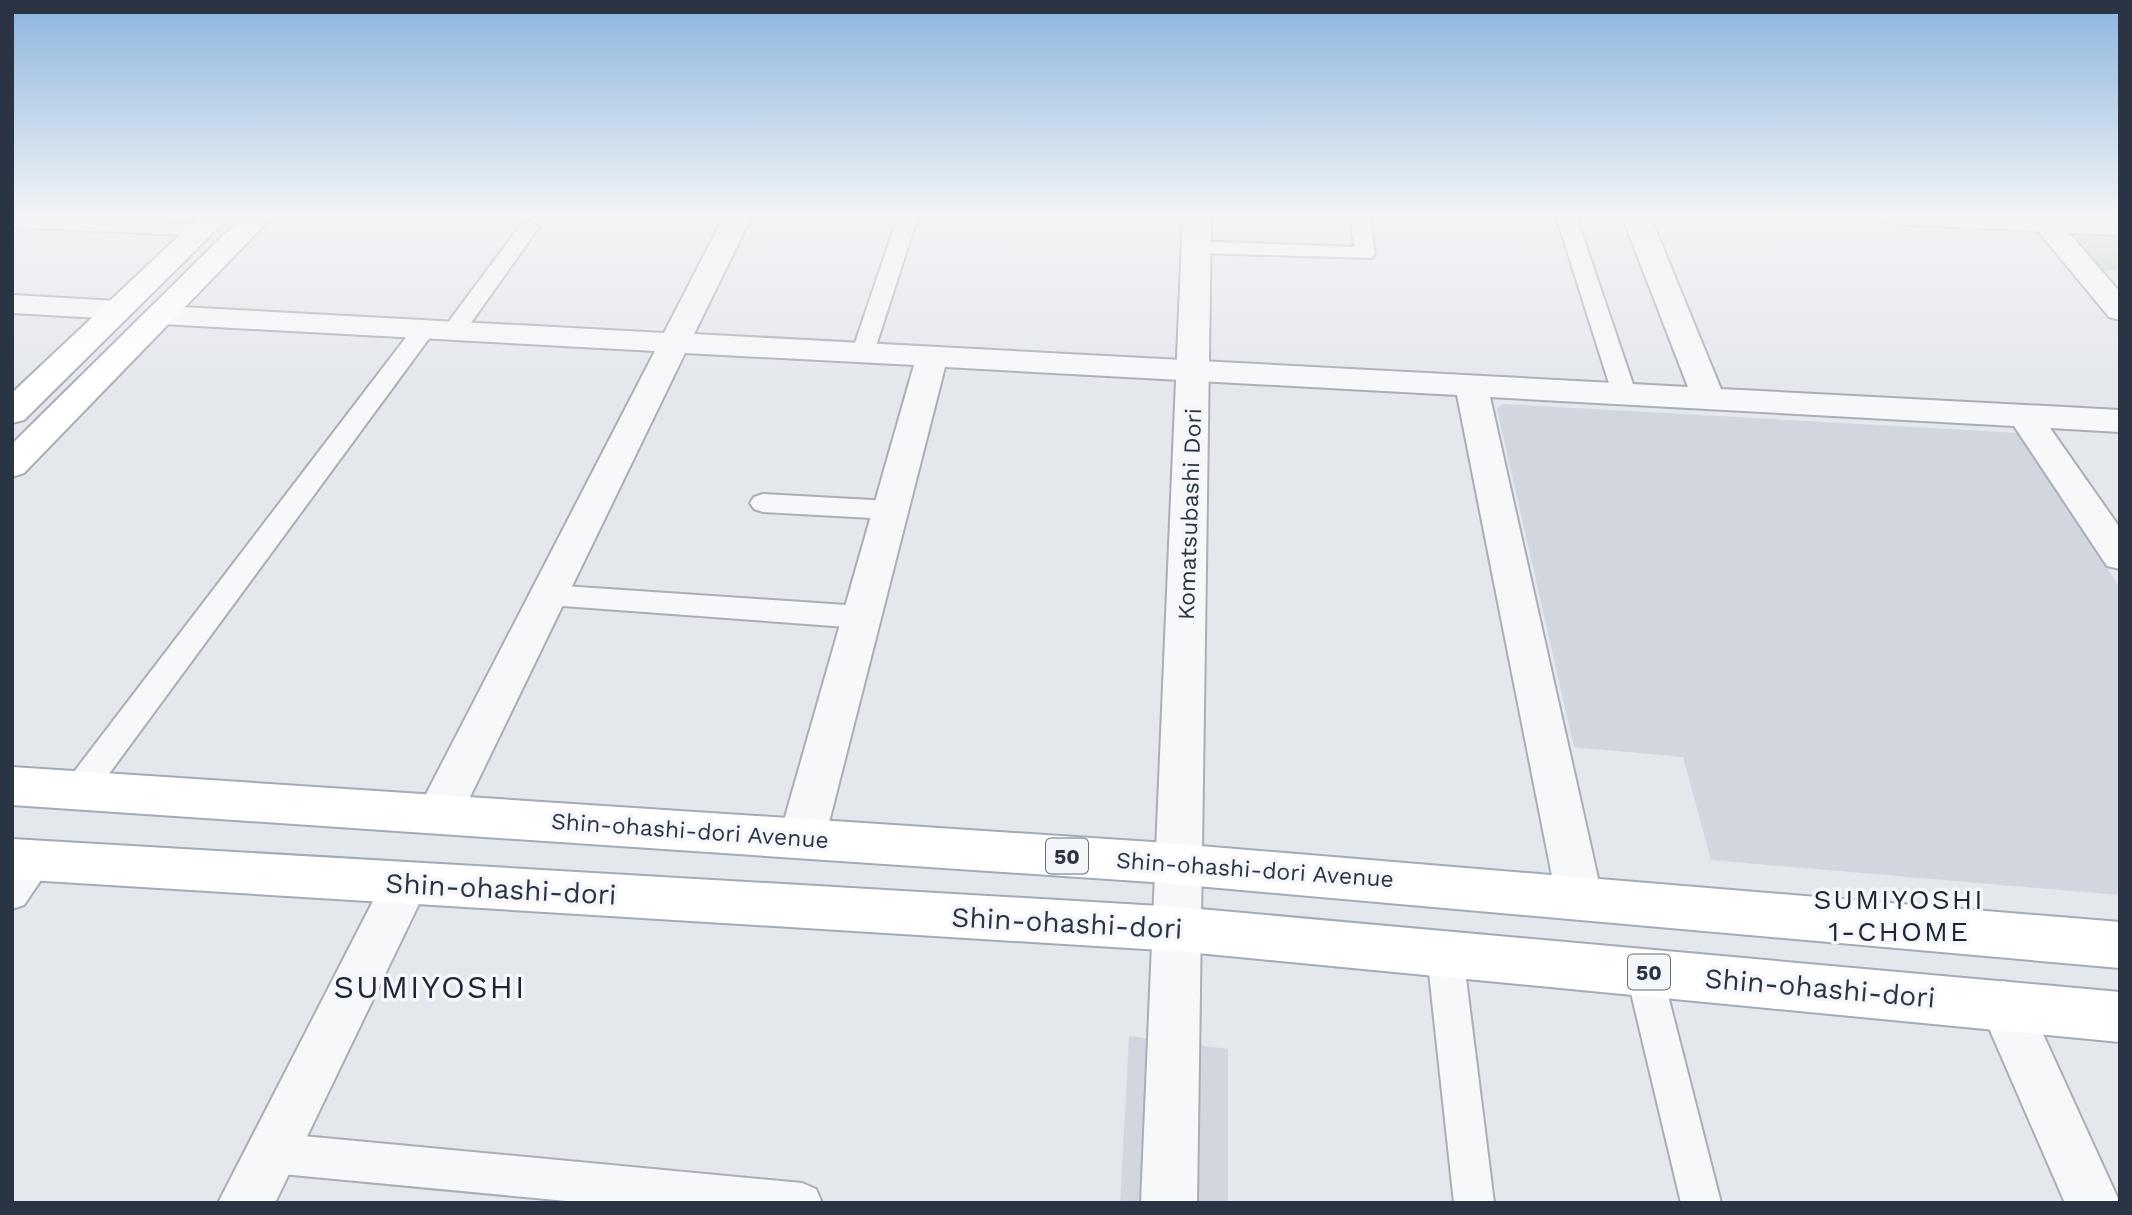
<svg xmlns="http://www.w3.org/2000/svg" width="2132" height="1215" font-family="'Work Sans',sans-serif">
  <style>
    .built { fill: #d2d6de }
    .green { fill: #c9d6c5 }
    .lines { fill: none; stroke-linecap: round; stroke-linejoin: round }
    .service-casing { stroke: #a9aeb7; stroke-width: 4 }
    .minor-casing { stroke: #a9aeb7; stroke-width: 4 }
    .tertiary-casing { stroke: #a9aeb7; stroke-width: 4 }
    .secondary-casing { stroke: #a9aeb7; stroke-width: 4 }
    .primary-casing { stroke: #a3abb8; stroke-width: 4 }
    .service { fill: #f7f8fa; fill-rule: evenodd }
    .minor { fill: #f7f8fa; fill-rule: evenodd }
    .tertiary { fill: #f7f8fa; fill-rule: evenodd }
    .secondary { fill: #fff; fill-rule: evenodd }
    .primary { fill: #fff; fill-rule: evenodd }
    .labels { text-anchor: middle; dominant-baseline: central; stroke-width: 7; stroke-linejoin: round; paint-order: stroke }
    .shield { fill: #f4f6f9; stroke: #676e7b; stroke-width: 2 }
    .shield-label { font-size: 21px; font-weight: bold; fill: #2b3445 }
    .street-label { font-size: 23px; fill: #2b3445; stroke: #f4f6f9 }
    .near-street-label { font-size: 28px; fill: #2b3445; stroke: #f4f6f9 }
    .near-neighbourhood-label { font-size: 28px; letter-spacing: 2px; fill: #1d2536; stroke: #f4f6f9 }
    .near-quarter-label { font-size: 32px; letter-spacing: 2px; fill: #1d2536; stroke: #f4f6f9 }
  </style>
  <rect width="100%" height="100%" fill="#e4e7ec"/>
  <!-- built -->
  <g class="built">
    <polygon points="1503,404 2019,433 2120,588 2120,895 1711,860 1683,757 1574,747 1497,409"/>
    <polygon points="1129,1036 1228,1049 1228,1203 1120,1203"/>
  </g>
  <!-- green -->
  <polygon class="green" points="2047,224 2120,227 2120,271 2084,269"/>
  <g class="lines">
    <defs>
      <g id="service">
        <polygon points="12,216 202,224 212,230 202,236 12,227"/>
        <polygon points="898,216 918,216 874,352 871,357 855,357 852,352"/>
        <polygon points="1350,216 1370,216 1375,254 1372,258 1196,253 1186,247 1196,241 1354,247"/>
        <polygon points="1556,216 1576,216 1636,393 1632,398 1616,398 1612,393"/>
        <polygon points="529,221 539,227 463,334 447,334 444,329 447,324 522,223"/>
        <polygon points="425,321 433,323 436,328 433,333 89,801 78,805 67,801 62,791 67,781 417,323"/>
        <polygon points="763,494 890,501 899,504 903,510 899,516 890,519 763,512 754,509 750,503 754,497"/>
        <polygon points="549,585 861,606 871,609 875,617 871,625 861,628 549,605 539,602 535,595 539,588"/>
        <path d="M37,846l12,4 5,11 -30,44 -12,4c0,-26 -4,-52 25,-63z"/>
        <polygon points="1445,937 1457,942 1463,954 1494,1203 1454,1203 1427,954 1433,942"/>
        <polygon points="1644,955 1657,960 1662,972 1721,1203 1681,1203 1626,972 1631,960"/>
        <polygon points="271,1133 802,1183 816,1189 822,1203 588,1203 271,1173 257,1167 251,1153 257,1139"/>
      </g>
      <g id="minor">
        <polygon points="724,216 752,216 694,334 1688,387 1622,216 1650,216 1721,389 2120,410 2120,432 2050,428 2120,528 2120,569 2107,566 2014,426 1490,397 1602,896 1596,911 1579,917 1562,911 1556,896 1457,395 945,367 825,838 818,852 802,858 786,852 779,838 914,365 685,353 455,828 439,833 423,828 417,814 423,800 655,351 162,324 151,321 147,315 151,309 162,306 664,333"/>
        <polygon points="1882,216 2120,219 2120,235 2069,233 2120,292 2120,320 2109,317 2038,231 1896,224 1886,222"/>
        <polygon points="12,295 118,301 129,304 133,310 129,316 118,319 12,313"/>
        <polygon points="406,862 422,868 429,883 275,1203 218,1203 390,868"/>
        <polygon points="2004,981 2022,988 2120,1203 2065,1203 1979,1005 1986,988"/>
      </g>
      <polygon id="tertiary" points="1183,216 1211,216 1197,1203 1141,1203"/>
      <g id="secondary">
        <polygon points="200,216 230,216 24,420 12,423 12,393"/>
        <polygon points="243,216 273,216 24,473 12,477 12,444"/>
      </g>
      <g id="primary">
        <polygon points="12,767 1152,842 2120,922 2120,968 1152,882 12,805"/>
        <polygon points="12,839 1177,907 2120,992 2120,1042 1177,951 12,879"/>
      </g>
    </defs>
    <!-- service casing -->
    <use href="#service" class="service-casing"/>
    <!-- minor casing -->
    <use href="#minor" class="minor-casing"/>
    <!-- tertiary casing -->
    <use href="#tertiary" class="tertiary-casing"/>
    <!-- secondary casing -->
    <use href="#secondary" class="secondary-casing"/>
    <!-- primary casing -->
    <use href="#primary" class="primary-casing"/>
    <!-- service -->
    <use href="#service" class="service"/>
    <!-- minor -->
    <use href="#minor" class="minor"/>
    <!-- tertiary -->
    <use href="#tertiary" class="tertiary"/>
    <!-- secondary -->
    <use href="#secondary" class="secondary"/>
    <!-- primary -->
    <use href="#primary" class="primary"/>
  </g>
  <!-- sky -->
  <linearGradient id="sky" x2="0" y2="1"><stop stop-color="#8bb4dd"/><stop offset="0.56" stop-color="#f3f4f6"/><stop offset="1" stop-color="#f3f4f6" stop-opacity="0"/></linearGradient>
  <rect width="2132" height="386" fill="url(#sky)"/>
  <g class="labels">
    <!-- shield labels -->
    <g class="shield">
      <rect x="1046" y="838.5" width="42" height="35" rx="5"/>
      <rect x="1628" y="954.5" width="42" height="35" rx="5"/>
    </g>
    <g class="shield-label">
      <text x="1067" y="856">50</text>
      <text x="1649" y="972">50</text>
    </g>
    <!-- street labels -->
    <g class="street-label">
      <text transform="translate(1190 514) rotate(-88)">Komatsubashi Dori</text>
      <text transform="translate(690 831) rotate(4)">Shin-ohashi-dori Avenue</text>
      <text transform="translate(1255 870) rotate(4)">Shin-ohashi-dori Avenue</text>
    </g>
    <!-- near-street labels -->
    <g class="near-street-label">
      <text transform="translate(501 889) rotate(3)">Shin-ohashi-dori</text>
      <text transform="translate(1067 923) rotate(3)">Shin-ohashi-dori</text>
      <text transform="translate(1820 988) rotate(5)">Shin-ohashi-dori</text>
    </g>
    <!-- near-neighbourhood labels -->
    <g class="near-neighbourhood-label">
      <text x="1899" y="899">SUMIYOSHI<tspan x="1899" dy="32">1-CHOME</tspan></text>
    </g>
    <!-- near-quarter labels -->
    <g class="near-quarter-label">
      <text x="430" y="987">SUMIYOSHI</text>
    </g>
  </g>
  <!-- border -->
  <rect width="2132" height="1215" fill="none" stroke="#2b3445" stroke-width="28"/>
</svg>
